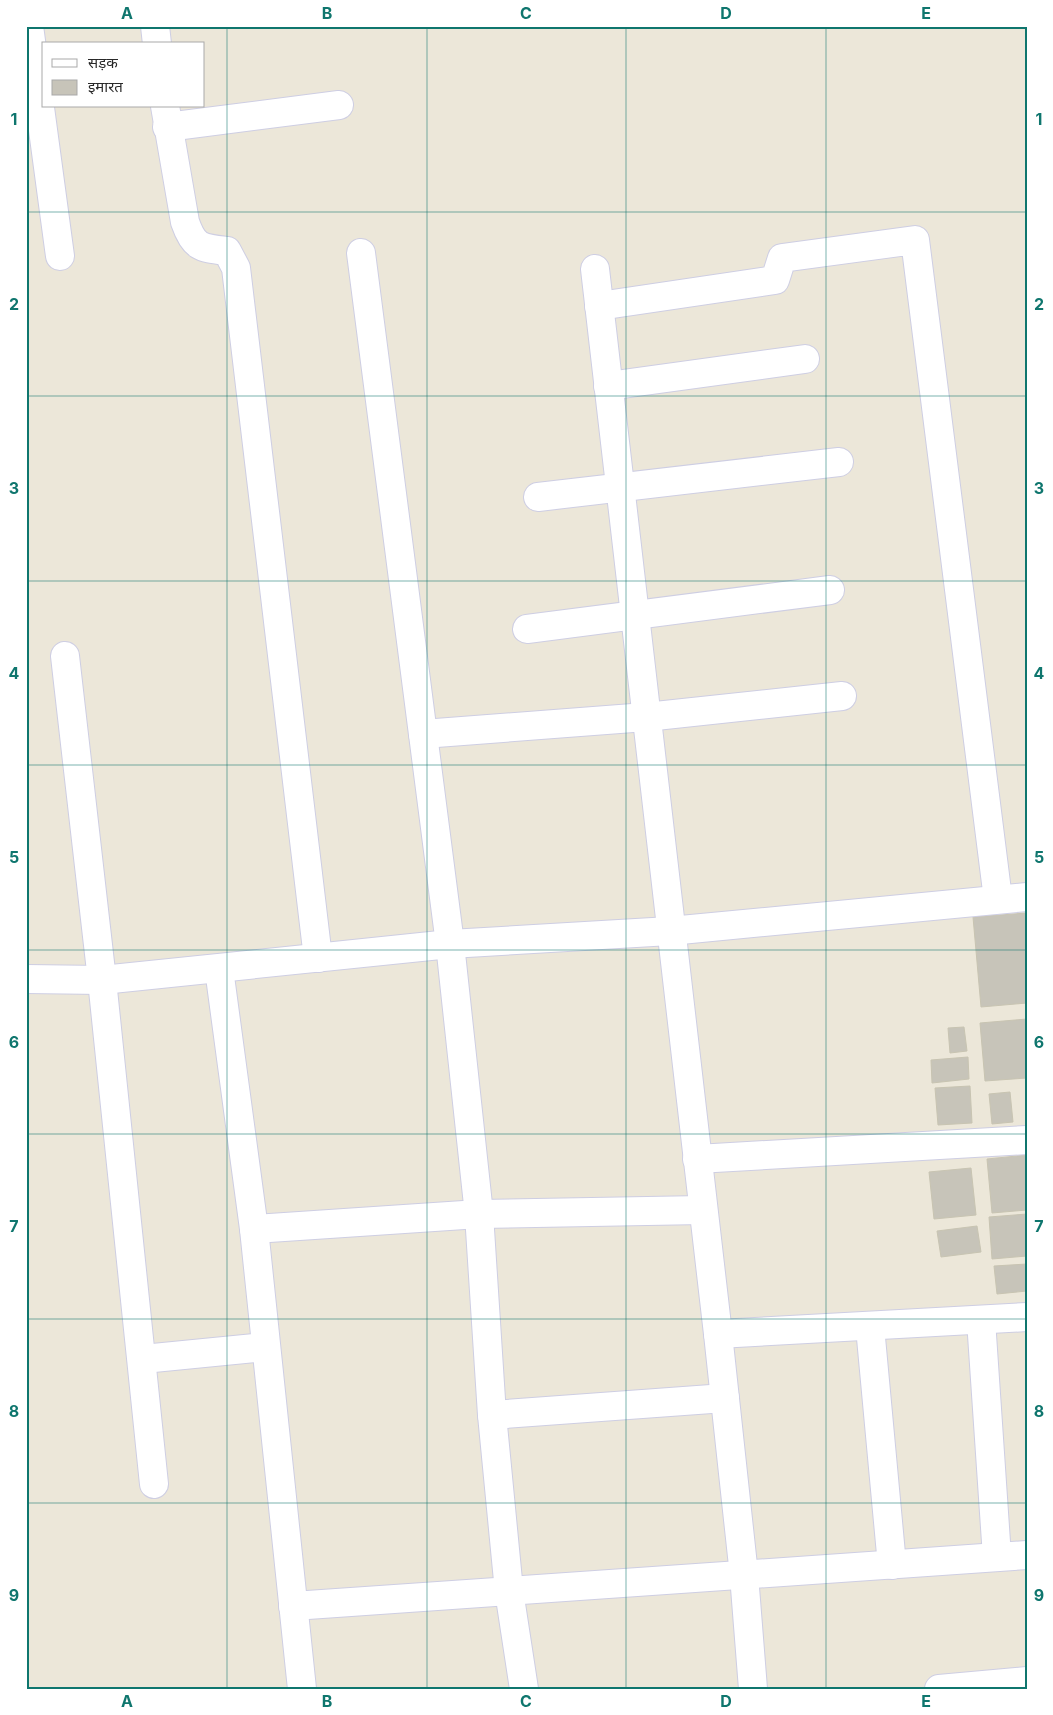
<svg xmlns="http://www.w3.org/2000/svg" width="1053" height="1715" font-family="Inter,'Noto Sans Devanagari',sans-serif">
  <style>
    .building { fill: #c7c4b9; stroke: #c8c4b2 }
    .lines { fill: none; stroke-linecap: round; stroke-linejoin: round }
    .minor-casing { stroke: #cecee3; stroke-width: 30 }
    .minor { stroke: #fff; stroke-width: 28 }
    .grid { fill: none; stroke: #0f766e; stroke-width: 1; stroke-opacity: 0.55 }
    .neatline { fill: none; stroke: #0f766e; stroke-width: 2 }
    .grid-label { font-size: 16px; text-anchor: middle; font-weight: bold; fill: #0f766e }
  </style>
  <rect width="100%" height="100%" fill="#ece7d9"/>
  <!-- building -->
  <g class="building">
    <polygon points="1027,913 1027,1003 981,1007 973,917"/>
    <polygon points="1027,1019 1027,1078 985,1081 980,1023"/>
    <polygon points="964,1027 967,1051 950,1053 948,1028"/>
    <polygon points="968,1057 969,1079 932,1083 931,1060"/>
    <polygon points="970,1086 972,1123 938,1125 935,1088"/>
    <polygon points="1010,1092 1013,1122 992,1124 989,1094"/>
    <polygon points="1027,1155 1027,1210 992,1213 987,1159"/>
    <polygon points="971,1168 976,1215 934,1219 929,1172"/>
    <polygon points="1027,1214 1027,1256 992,1259 989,1217"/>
    <polygon points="977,1226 981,1252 941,1257 937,1231"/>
    <polygon points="1027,1264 1027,1291 997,1294 994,1266"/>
  </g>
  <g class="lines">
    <defs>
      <g id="minor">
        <polyline points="29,26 60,256"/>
        <polyline points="155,26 157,44"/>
        <path d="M165,106l20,116c9,26 16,26 42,29l9,17 82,690"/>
        <polyline points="167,127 339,105"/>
        <polyline points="361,253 450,944 479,1214 492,1415 509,1591 524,1689"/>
        <polyline points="595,269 718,1334 744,1575 753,1689"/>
        <polyline points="599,306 775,280 782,258 915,240 998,899"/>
        <polyline points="608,386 805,359"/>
        <polyline points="538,497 839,462"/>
        <polyline points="527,629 830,590"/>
        <polyline points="65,656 102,980 154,1484"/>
        <polyline points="423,734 646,717 842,696"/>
        <polyline points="219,969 254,1229 302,1689"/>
        <polyline points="26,979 102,980 450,944 670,931 1027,897"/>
        <polyline points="697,1159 1027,1140"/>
        <polyline points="254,1229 479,1214 703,1210"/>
        <polyline points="981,1320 997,1557"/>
        <polyline points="870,1327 892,1565"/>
        <polyline points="718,1334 1027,1317"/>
        <polyline points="143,1359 265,1347"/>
        <polyline points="492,1415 725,1398"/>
        <polyline points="293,1606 1027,1555"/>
        <polyline points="939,1689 1027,1681"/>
      </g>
    </defs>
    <!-- minor casing -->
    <use href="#minor" class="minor-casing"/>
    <!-- minor -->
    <use href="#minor" class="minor"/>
  </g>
  <!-- grid -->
  <path class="grid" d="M227,26v1663M427,26v1663M626,26v1663M826,26v1663M26,212h1001M26,396h1001M26,581h1001M26,765h1001M26,950h1001M26,1134h1001M26,1319h1001M26,1503h1001"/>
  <!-- border -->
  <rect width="1053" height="1715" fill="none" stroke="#ffffff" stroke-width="55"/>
  <!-- legend -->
  <rect x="42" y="42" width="162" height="65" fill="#ffffff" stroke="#a9a9a9"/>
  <rect x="52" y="59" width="25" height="8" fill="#ffffff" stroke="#a9a9a9"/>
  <text x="88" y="68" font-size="15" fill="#292929">सड़क</text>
  <rect x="52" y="80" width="25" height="15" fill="#c7c4b9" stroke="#a9a9a9"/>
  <text x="88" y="92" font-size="15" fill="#292929">इमारत</text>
  <rect x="28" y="28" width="998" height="1660" class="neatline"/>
  <g class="grid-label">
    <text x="127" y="19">A</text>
    <text x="327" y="19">B</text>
    <text x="526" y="19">C</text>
    <text x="726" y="19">D</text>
    <text x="926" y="19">E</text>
    <text x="14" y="125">1</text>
    <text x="1039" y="125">1</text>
    <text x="14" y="310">2</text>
    <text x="1039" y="310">2</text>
    <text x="14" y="494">3</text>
    <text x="1039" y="494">3</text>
    <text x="14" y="679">4</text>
    <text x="1039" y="679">4</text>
    <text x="14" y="863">5</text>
    <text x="1039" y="863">5</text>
    <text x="14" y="1048">6</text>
    <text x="1039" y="1048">6</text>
    <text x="14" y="1232">7</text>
    <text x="1039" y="1232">7</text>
    <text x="14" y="1417">8</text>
    <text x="1039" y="1417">8</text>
    <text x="14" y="1601">9</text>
    <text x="1039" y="1601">9</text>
    <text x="127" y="1707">A</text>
    <text x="327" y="1707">B</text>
    <text x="526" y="1707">C</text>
    <text x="726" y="1707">D</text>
    <text x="926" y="1707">E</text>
  </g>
</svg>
